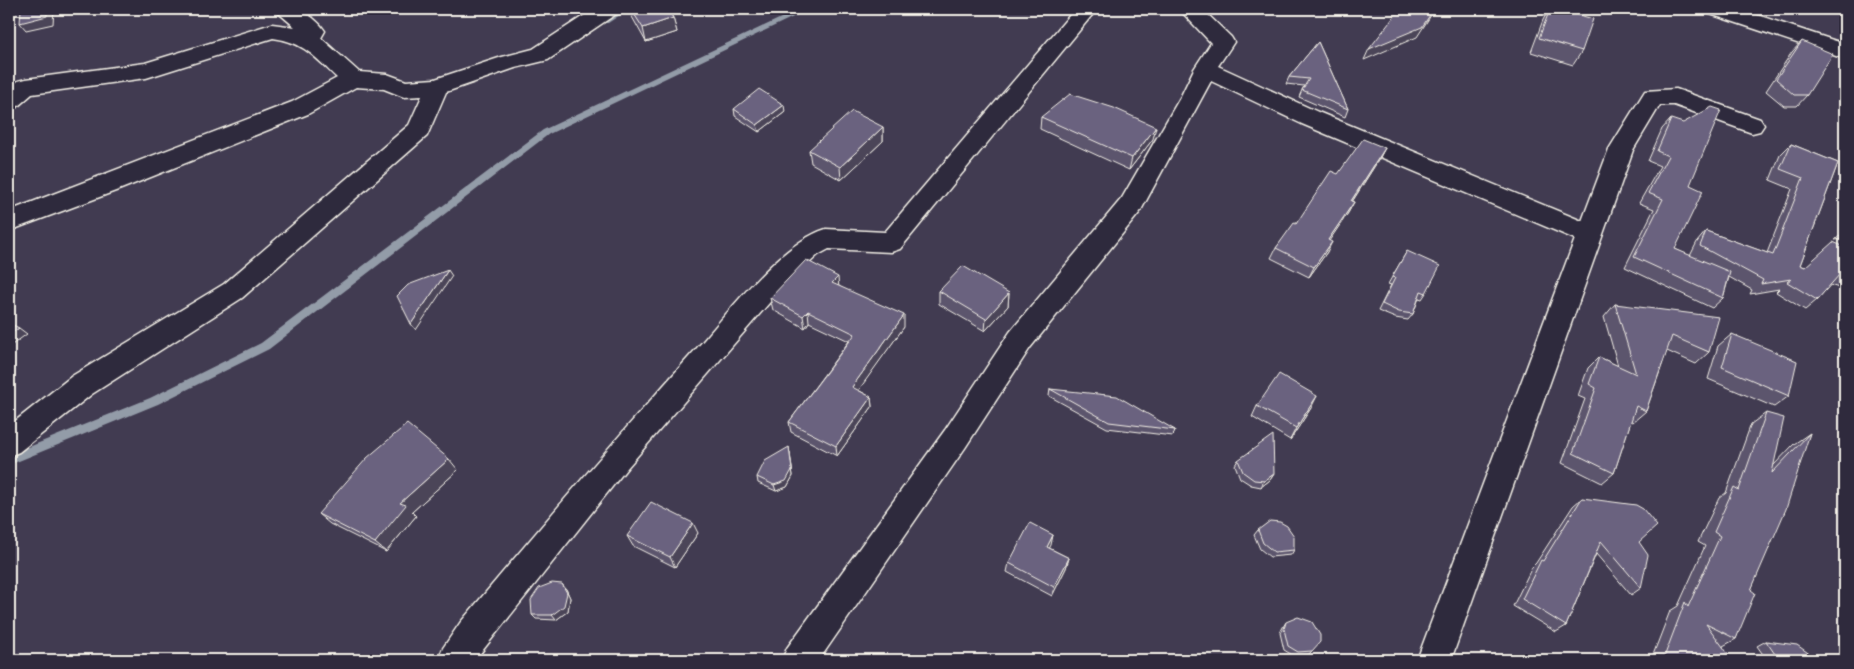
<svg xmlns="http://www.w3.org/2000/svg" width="1854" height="669" font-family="'Balsamiq Sans',sans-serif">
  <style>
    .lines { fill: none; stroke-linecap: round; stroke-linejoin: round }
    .stream { fill: #939ca8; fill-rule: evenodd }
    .street-casing { stroke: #f4f1e8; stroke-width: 3 }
    .secondary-casing { stroke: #f4f1e8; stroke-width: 3 }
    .street { fill: #2f2a3d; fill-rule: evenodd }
    .secondary { fill: #2f2a3d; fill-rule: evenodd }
    .wall { fill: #5c546d; stroke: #f4f1e8 }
    .shaded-wall { fill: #4b4559; stroke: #f4f1e8 }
    .building { fill: #6b627f; stroke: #f4f1e8 }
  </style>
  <rect width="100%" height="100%" fill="#413b51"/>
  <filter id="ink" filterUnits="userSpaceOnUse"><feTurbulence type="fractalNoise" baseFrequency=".02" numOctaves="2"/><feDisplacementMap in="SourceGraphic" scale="10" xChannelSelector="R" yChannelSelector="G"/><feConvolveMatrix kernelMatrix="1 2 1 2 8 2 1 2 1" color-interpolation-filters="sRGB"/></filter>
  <g filter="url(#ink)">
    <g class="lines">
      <!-- stream -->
      <g class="stream">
        <polygon points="620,9 629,9 608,23 602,23 602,19"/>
        <polygon points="800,9 810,9 549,134 269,349 158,404 9,465 9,455 150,398 261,343 543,130"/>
      </g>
      <defs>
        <g id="street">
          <path d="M274,9c21,-1 38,3 51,22l-4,7 38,34 28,2 19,7 29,-2 67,-22 31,-8 61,-40h25l-3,5 -68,46 -33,8 -69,24 -19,44 -185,162 -150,96 -73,58 -10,4v-30l63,-50 152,-92 185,-159 13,-29 -18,1 -20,-8 -28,-2 -48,27 -187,75 -112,42v-20l283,-109 45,-24c-22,-21 -33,-36 -64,-40l-127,40 -114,16 -15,13 -8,2v-20l9,-8 8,-2 119,-16 127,-39 23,3z"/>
          <path d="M1075,9h22l-197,240 -9,3 -62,-3 -11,6 -36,33 -155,180 -152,192h-37l5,-12 17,-25c78,-93 156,-185 237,-275 33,-37 82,-104 129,-119l59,3z"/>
          <polygon points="1179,9 1202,9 1231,37 1234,42 1218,66 1318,112 1582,221 1609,149 1645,91 1676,89 1760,119 1764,125 1760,131 1752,133 1674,105 1660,105 1633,150 1451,660 1417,660 1575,239 1302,124 1211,81 1140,212 1030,348 965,448 819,660 782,660 787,648 945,430 1010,332 1122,198 1181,96 1194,69 1211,43"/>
        </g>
        <polygon id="secondary" points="1707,9 1739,9 1845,44 1845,59 1710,14"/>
      </defs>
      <!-- street casing -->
      <use href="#street" class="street-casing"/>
      <!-- secondary casing -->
      <use href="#secondary" class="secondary-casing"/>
      <!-- street -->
      <use href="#street" class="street"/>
      <!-- secondary -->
      <use href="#secondary" class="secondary"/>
    </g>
    <!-- wall -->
    <g class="wall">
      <polygon points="629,9 668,9 673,18 677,32 646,42 631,15"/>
      <polygon points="1549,9 1559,9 1582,51 1573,65 1531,52 1543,20"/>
      <polygon points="1802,41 1807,95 1797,106 1784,106 1766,91 1792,52"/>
      <polygon points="1318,42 1348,109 1345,117 1299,97 1302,90 1304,86 1286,84 1289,77"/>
      <polygon points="734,109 785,112 759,132 735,116"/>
      <polygon points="1041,117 1153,139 1129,170 1040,129"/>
      <polygon points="1671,119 1690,185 1675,249 1690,256 1697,242 1706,231 1767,253 1792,189 1770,180 1780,155 1791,144 1838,163 1800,265 1805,267 1845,247 1845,290 1830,285 1817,300 1805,310 1776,292 1779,289 1750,294 1752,290 1729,277 1723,298 1712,308 1625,267 1654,209 1639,203 1660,166 1648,161 1662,129"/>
      <polygon points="883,127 883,141 841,180 811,163 809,150"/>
      <polygon points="1385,148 1379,159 1352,202 1354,202 1348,213 1329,240 1327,252 1309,277 1271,258 1276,248 1338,174"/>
      <polygon points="1845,231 1845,239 1835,240"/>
      <polygon points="1407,251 1426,293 1422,299 1419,298 1413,314 1408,320 1395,318 1378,311 1391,285 1388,284"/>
      <polygon points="839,286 904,327 858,390 871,397 872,407 837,456 791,432 789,422 849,341 809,322 805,328 773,310 770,298"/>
      <polygon points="939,291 1009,293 1008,306 985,331 939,304"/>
      <polygon points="1615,304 1709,352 1696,364 1667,351 1646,411 1633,422 1631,421 1614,473 1602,483 1562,463 1585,399 1578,396 1588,368 1599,357 1618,366 1604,317"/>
      <polygon points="1732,334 1789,396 1774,407 1708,379 1718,346"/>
      <polygon points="1050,389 1175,430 1173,436 1107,428 1049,396"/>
      <polygon points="1257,406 1311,408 1290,440 1252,417"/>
      <polygon points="1766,413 1773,466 1794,444 1810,433 1751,590 1736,639 1723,646 1727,660 1651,660 1670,611 1678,606 1705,546 1698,542 1719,498 1726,493 1751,424"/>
      <polygon points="790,453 793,476 787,487 776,491 758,483 757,477"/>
      <polygon points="1238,460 1274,474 1270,480 1261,487 1251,485 1240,478 1235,465"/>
      <polygon points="458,470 412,512 416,516 386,552 330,524 318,514"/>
      <polygon points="1582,498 1639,542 1641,588 1631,595 1596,554 1566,626 1556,632 1513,606 1532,567 1536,563 1573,506"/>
      <polygon points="1258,530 1294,550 1291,555 1270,557 1260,549 1254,535"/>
      <polygon points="698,533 675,567 633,546 627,536"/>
      <polygon points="1053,535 1049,548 1069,558 1066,568 1052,596 1007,572 1009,563"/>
      <polygon points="566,589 570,598 568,611 556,620 536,619 532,615"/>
      <polygon points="1286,622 1312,651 1308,655 1294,656 1284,650 1280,633 1283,627"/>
      <polygon points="1766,641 1815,660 1767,660 1757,646"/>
    </g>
    <!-- shaded-wall -->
    <g class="shaded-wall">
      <polygon points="47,9 54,9 53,24 26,30 20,23"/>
      <polygon points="1434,9 1435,9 1417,37 1364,60 1369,49"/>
      <polygon points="673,18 677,32 646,42 643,28"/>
      <polygon points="784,105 785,112 759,132 757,125"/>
      <polygon points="883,127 883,141 841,180 840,167"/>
      <polygon points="1156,127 1153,139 1129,170 1132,158"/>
      <polygon points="1385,148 1379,159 1346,211 1351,201"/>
      <polygon points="1354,202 1348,213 1323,250 1328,240"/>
      <polygon points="1332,242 1327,252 1309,277 1314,267"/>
      <polygon points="448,270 452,276 416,330 411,324"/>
      <polygon points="838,277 839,289 832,283"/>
      <polygon points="1009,293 1008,306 985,331 986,319"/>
      <polygon points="808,311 809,322 805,328 803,316"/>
      <polygon points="904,315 904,327 853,398 852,387"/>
      <polygon points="19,328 27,334 9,347 9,335"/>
      <polygon points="1317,396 1311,408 1290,440 1296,428"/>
      <polygon points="871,397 872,407 837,456 836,446"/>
      <polygon points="789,447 793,476 787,487 776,491 774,485"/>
      <polygon points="449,459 458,470 412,512 416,516 386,552 375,543 400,503"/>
      <polygon points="1274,474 1270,480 1261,487 1264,481"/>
      <polygon points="693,523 698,533 675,567 670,557"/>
      <polygon points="1053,535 1051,545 1045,557 1047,547"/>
      <polygon points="1069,558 1066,568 1052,596 1054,587"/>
      <polygon points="562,584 566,589 570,598 568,611 556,620 552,615"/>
    </g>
    <!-- building -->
    <g class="building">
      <polygon points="21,9 47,9 47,16 20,23"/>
      <polygon points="631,9 668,9 673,18 643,28"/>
      <polygon points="1400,9 1434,9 1422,27 1369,49"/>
      <polygon points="1550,9 1559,9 1593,19 1582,51 1539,38"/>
      <polygon points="1802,41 1833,54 1807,95 1794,95 1776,79"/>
      <polygon points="1318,42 1348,109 1302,90 1309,79 1289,77"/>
      <polygon points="759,89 784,105 757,125 734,109"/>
      <polygon points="1070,94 1114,108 1156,127 1132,158 1041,117"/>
      <polygon points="1712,107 1721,110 1690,185 1703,191 1675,249 1730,272 1723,298 1634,257 1663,199 1648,193 1668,156 1657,151 1671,119 1683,123"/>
      <polygon points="852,111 883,127 840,167 809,150"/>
      <polygon points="1363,139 1385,148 1351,201 1354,202 1328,240 1332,242 1314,267 1276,248 1294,223 1296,224 1331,171 1338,174"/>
      <polygon points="1791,144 1838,163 1800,265 1805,267 1833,242 1845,247 1845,276 1840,274 1817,300 1787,282 1791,279 1761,284 1763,280 1700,246 1706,231 1773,255 1803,178 1780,169"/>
      <polygon points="1407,251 1440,266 1426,293 1421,291 1413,314 1399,312 1382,304 1395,278 1392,277"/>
      <polygon points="806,260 838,277 832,283 904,315 852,387 871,397 836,446 789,422 855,334 808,311 803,316 770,298"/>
      <polygon points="963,266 1009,293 986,319 939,291"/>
      <polygon points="448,270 411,324 397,296 408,285"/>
      <polygon points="1615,304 1719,317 1709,352 1672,336 1646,411 1636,406 1614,473 1573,453 1596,388 1589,384 1599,357 1636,374"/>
      <polygon points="9,323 19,328 9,335"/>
      <polygon points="1732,334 1797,361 1789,396 1722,367"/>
      <polygon points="1279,374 1317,396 1296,428 1257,406"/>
      <polygon points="1050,389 1117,396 1175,430 1109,422"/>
      <polygon points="1766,413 1784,418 1772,473 1810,433 1786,509 1751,590 1755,593 1736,639 1706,624 1729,655 1727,660 1663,660 1685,602 1688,607 1720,536 1714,532 1734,487 1739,490"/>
      <polygon points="407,424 449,459 400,503 406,505 375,543 318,514 367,458"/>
      <polygon points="1273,435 1274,474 1264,481 1254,480 1243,472 1238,460"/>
      <polygon points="789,447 792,470 786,481 774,485 757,477 765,461"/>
      <polygon points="1582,498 1636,505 1643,509 1657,526 1639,542 1648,555 1641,588 1601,541 1566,626 1522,599 1541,560 1543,561"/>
      <polygon points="651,502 693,523 670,557 627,536"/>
      <polygon points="1270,521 1280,522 1287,526 1294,536 1294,550 1274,552 1263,543 1258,530"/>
      <polygon points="1030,523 1053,535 1047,547 1069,558 1054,587 1009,563"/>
      <polygon points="552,583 562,584 567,593 564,606 552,615 532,615 531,600 539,588"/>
      <polygon points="1298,617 1312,622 1320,635 1320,642 1312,651 1298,652 1288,646 1284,629 1286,622"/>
      <polygon points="1766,641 1797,645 1811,655 1815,660 1779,660"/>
    </g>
  </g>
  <!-- margin -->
  <rect width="1854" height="669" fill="none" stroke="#2f2a3d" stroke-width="30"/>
  <rect x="15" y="15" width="1824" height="639" fill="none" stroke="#f4f1e8" stroke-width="2" filter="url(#ink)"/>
</svg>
